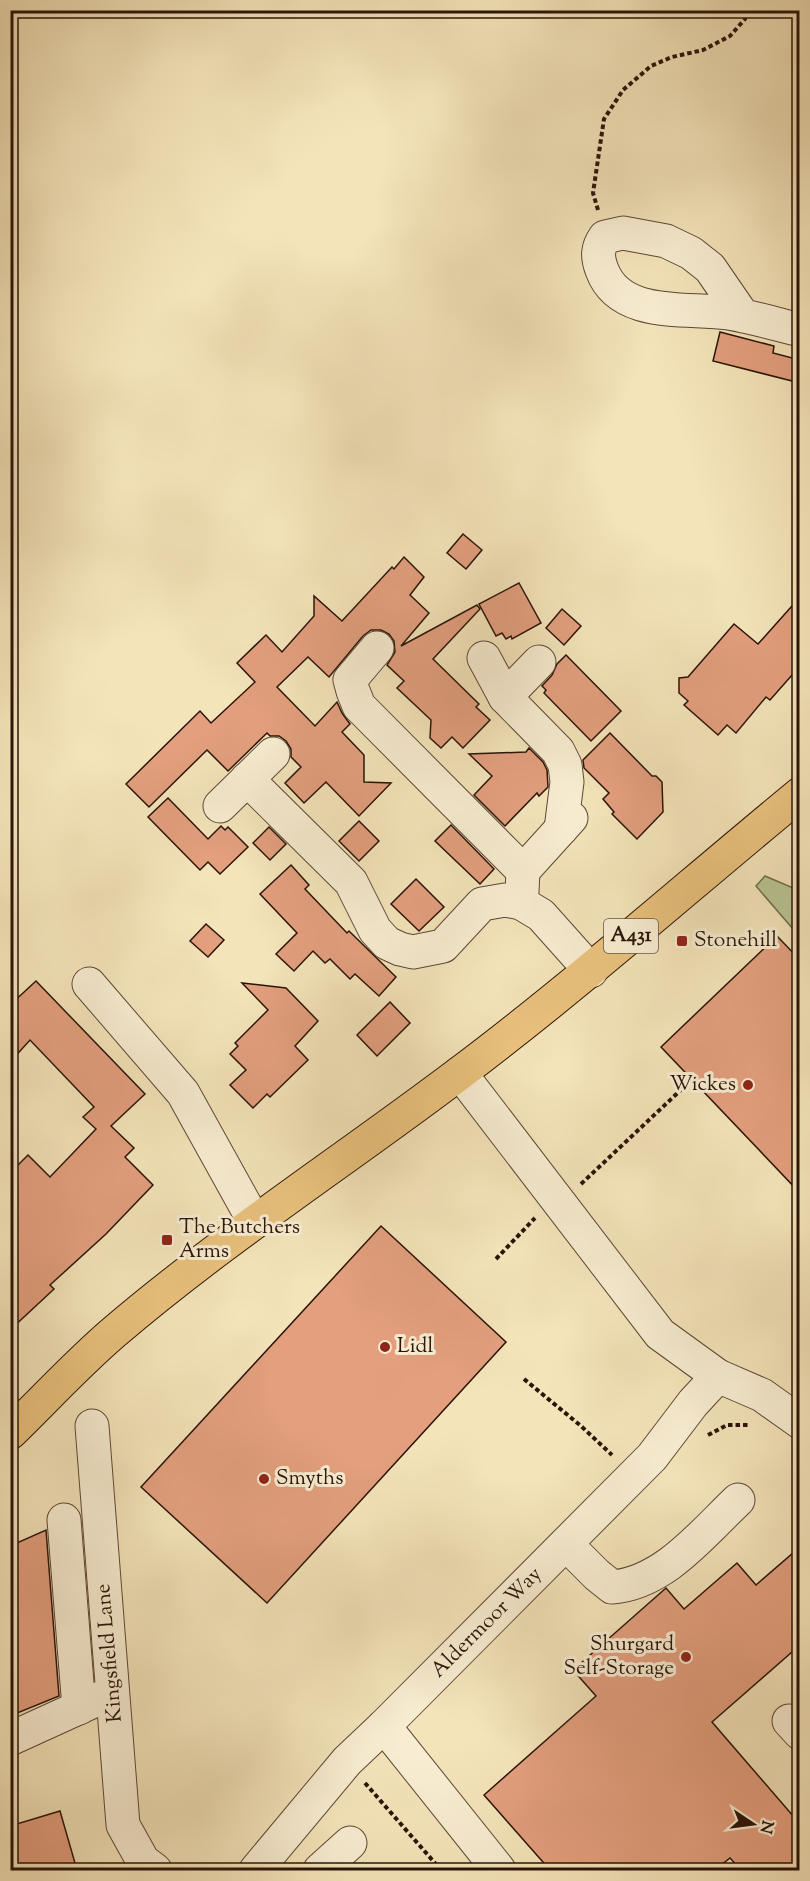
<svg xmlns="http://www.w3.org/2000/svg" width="810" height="1881" font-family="'Sorts Mill Goudy',serif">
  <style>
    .green { fill: #b8c592; stroke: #716c4e; stroke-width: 1.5 }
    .building { fill: #e39f7e; stroke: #2a1409; stroke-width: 1.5 }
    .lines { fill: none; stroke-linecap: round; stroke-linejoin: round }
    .minor-casing { stroke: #5c4835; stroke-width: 35 }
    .major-casing { stroke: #2a1409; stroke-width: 35 }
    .path { stroke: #2a1409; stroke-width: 4; stroke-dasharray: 4.5 3; stroke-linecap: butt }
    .minor { stroke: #f8edd2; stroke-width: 33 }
    .major { stroke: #eac27d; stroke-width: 33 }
    .poi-dot { fill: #8f2418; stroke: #f8edd2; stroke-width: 2 }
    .labels { text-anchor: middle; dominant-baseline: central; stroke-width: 6; stroke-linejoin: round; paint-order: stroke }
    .shield { fill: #f8edd2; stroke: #685545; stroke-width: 1.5 }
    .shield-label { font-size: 20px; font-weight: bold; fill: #2a1409 }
    .poi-label { font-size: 21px; fill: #2a1409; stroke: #f8edd2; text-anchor: start }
    .street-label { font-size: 21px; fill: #2a1409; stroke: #f8edd2 }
  </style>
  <rect width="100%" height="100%" fill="#f4e4ba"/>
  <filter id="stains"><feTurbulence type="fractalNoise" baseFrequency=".00333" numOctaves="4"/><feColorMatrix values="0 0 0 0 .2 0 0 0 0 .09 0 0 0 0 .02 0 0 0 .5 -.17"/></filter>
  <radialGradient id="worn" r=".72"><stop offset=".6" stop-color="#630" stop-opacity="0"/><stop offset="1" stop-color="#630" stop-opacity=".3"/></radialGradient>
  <!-- green -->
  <polygon class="green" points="765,876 793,888 799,886 799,936 756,886"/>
  <!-- building -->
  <g class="building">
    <polygon points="720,332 774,346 773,353 800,360 800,383 713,361"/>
    <polygon points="463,534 482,550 466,569 447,553"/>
    <polygon points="404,557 424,577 410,595 429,613 401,646 477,605 480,609 433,659 479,704 476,707 490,720 463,748 452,737 441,748 430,738 431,720 397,688 404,681 387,665 395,652 394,641 389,634 381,630 371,630 363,636 329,677 308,657 277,687 315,726 337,702 342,713 350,724 342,732 364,755 364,782 391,783 359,816 326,782 304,803 285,783 301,767 291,757 291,749 286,741 279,736 270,736 267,733 228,771 207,750 149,807 126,784 200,711 211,723 255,682 237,663 266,635 282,652 314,616 314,596 342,621 392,567 394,569"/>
    <polygon points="519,583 541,623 512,639 511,636 506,639 502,633 496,636 479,604"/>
    <polygon points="800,597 800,666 770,700 766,697 736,733 727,725 718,735 684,705 688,701 679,693 679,678 688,677 734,624 758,644"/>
    <polygon points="562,609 581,626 564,645 546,628"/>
    <polygon points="566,655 621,711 591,741 544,693 546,690 542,686 552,675 557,664"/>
    <polygon points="610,733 652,776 656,776 662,782 663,812 637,839 612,814 614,812 603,799 609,793 584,768 583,760"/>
    <polygon points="529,748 543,762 547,770 548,787 539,796 537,793 505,826 474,795 492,776 469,754 526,752"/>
    <polygon points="168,798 208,839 221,826 225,830 228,827 248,847 220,874 208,862 200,870 148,817"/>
    <polygon points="359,821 379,841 359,861 339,841"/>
    <polygon points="451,825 494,869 480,884 435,841"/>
    <polygon points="269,827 286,844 270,860 253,843"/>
    <polygon points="291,865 309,885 305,889 347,933 349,931 396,977 379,996 355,974 350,979 330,959 325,963 313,951 294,971 276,954 297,933 260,894"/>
    <polygon points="416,879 444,907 419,931 391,904"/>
    <polygon points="206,924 224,940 208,957 190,941"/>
    <polygon points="777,936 800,960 800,1193 661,1047"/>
    <polygon points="36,981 145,1094 111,1126 134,1148 125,1157 153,1185 106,1234 50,1285 54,1289 10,1330 10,1173 28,1155 50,1177 96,1129 83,1117 94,1107 30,1040 10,1062 10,1005"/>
    <polygon points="242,983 286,988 318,1021 295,1046 308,1060 270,1097 267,1094 253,1108 230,1085 246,1070 230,1054 238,1046 235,1043 268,1010"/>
    <polygon points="390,1002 410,1023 377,1056 357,1035"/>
    <polygon points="381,1226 506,1342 267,1603 141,1487"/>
    <polygon points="46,1530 59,1696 10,1716 10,1546"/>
    <polygon points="800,1547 800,1645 712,1722 800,1824 800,1870 741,1870 730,1858 715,1870 550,1870 484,1795 596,1696 573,1670 666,1588 684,1609 737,1563 756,1585"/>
    <polygon points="60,1811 77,1870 10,1870 10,1826"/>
  </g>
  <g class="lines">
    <defs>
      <g id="minor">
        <path d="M743,316l-33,-48 -19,-15 -25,-12 -43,-8 -18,4c-8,11 -8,20 -3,33 18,49 86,37 126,43 24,4 48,11 72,17"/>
        <polyline points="377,648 350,680 353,691 359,706 523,871"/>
        <polyline points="484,658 505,697 558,751 565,765 567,782 561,829"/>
        <polyline points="505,697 539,662"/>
        <polyline points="247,779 351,882 375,930 387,943 400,949 413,952 443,946 482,904 505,900 521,903 541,915 591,971"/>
        <polyline points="220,806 273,754"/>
        <polyline points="522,892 523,871 571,818"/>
        <polyline points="89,984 183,1093 254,1221"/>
        <polyline points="460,1073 660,1334 718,1376 762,1395 800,1422"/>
        <polyline points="92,1426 123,1825 143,1861 155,1870"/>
        <polyline points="64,1520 79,1708"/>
        <path d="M566,1544l31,31 15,12c52,-4 90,-53 126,-87"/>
        <polyline points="789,1721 800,1733"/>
        <polyline points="384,1726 499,1870"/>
        <polyline points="10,1739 100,1698"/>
        <polyline points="256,1870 347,1761 384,1726 652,1457 693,1403 718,1376"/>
        <polyline points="320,1870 350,1843"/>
      </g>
      <path id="major" d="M10,1433c34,-33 67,-69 103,-100 110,-94 232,-173 347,-260 117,-88 227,-186 340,-279"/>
    </defs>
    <!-- minor casing -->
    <use href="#minor" class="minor-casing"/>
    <!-- major casing -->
    <use href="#major" class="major-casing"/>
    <!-- path -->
    <g class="path">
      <polyline points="598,210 593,193 604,119 623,90 651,66 672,57 703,50 730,36 745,19 748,10"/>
      <polyline points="581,1184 685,1086"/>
      <polyline points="496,1259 535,1218"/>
      <polyline points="524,1379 581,1426 612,1455"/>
      <polyline points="708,1435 727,1425 749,1425"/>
      <polyline points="365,1783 441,1870"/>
    </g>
    <!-- minor -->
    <use href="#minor" class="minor"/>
    <!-- major -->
    <use href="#major" class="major"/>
  </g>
  <!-- markers -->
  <g class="poi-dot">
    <rect x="676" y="935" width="12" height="12" rx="3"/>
    <circle cx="748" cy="1085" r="6"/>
    <rect x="161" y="1234" width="12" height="12" rx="3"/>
    <circle cx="385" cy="1347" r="6"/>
    <circle cx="264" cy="1479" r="6"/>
    <circle cx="686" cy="1657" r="6"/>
  </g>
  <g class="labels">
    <!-- shield labels -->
    <rect class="shield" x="604" y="919" width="54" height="34" rx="4.5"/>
    <g class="shield-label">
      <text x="631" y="936">A431</text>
    </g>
    <!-- poi labels -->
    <g class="poi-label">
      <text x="694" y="941">Stonehill</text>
      <text x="736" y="1085" text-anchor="end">Wickes</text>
      <text x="179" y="1228">The Butchers<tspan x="179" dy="24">Arms</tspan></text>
      <text x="397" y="1347">Lidl</text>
      <text x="276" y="1479">Smyths</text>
      <text x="674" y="1645" text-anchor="end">Shurgard<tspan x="674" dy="24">Self-Storage</tspan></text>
    </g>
    <!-- street labels -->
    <g class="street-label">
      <text transform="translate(487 1623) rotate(-45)">Aldermoor Way</text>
      <text transform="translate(110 1653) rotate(-95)">Kingsfield Lane</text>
    </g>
  </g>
  <!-- margin -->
  <rect width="810" height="1881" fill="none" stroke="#f4e4ba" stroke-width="36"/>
  <rect x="12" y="12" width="786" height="1857" fill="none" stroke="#2a1409" stroke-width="3"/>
  <rect x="18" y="18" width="774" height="1845" fill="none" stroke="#2a1409" stroke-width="1.5"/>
  <!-- north arrow -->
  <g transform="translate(753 1824) rotate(103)" stroke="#f8edd2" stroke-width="4.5" paint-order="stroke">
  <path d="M0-4.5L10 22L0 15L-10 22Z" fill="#2a1409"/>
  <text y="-9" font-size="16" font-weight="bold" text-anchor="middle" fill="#2a1409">N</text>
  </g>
  <rect width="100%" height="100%" filter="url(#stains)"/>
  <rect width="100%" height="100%" fill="url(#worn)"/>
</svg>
